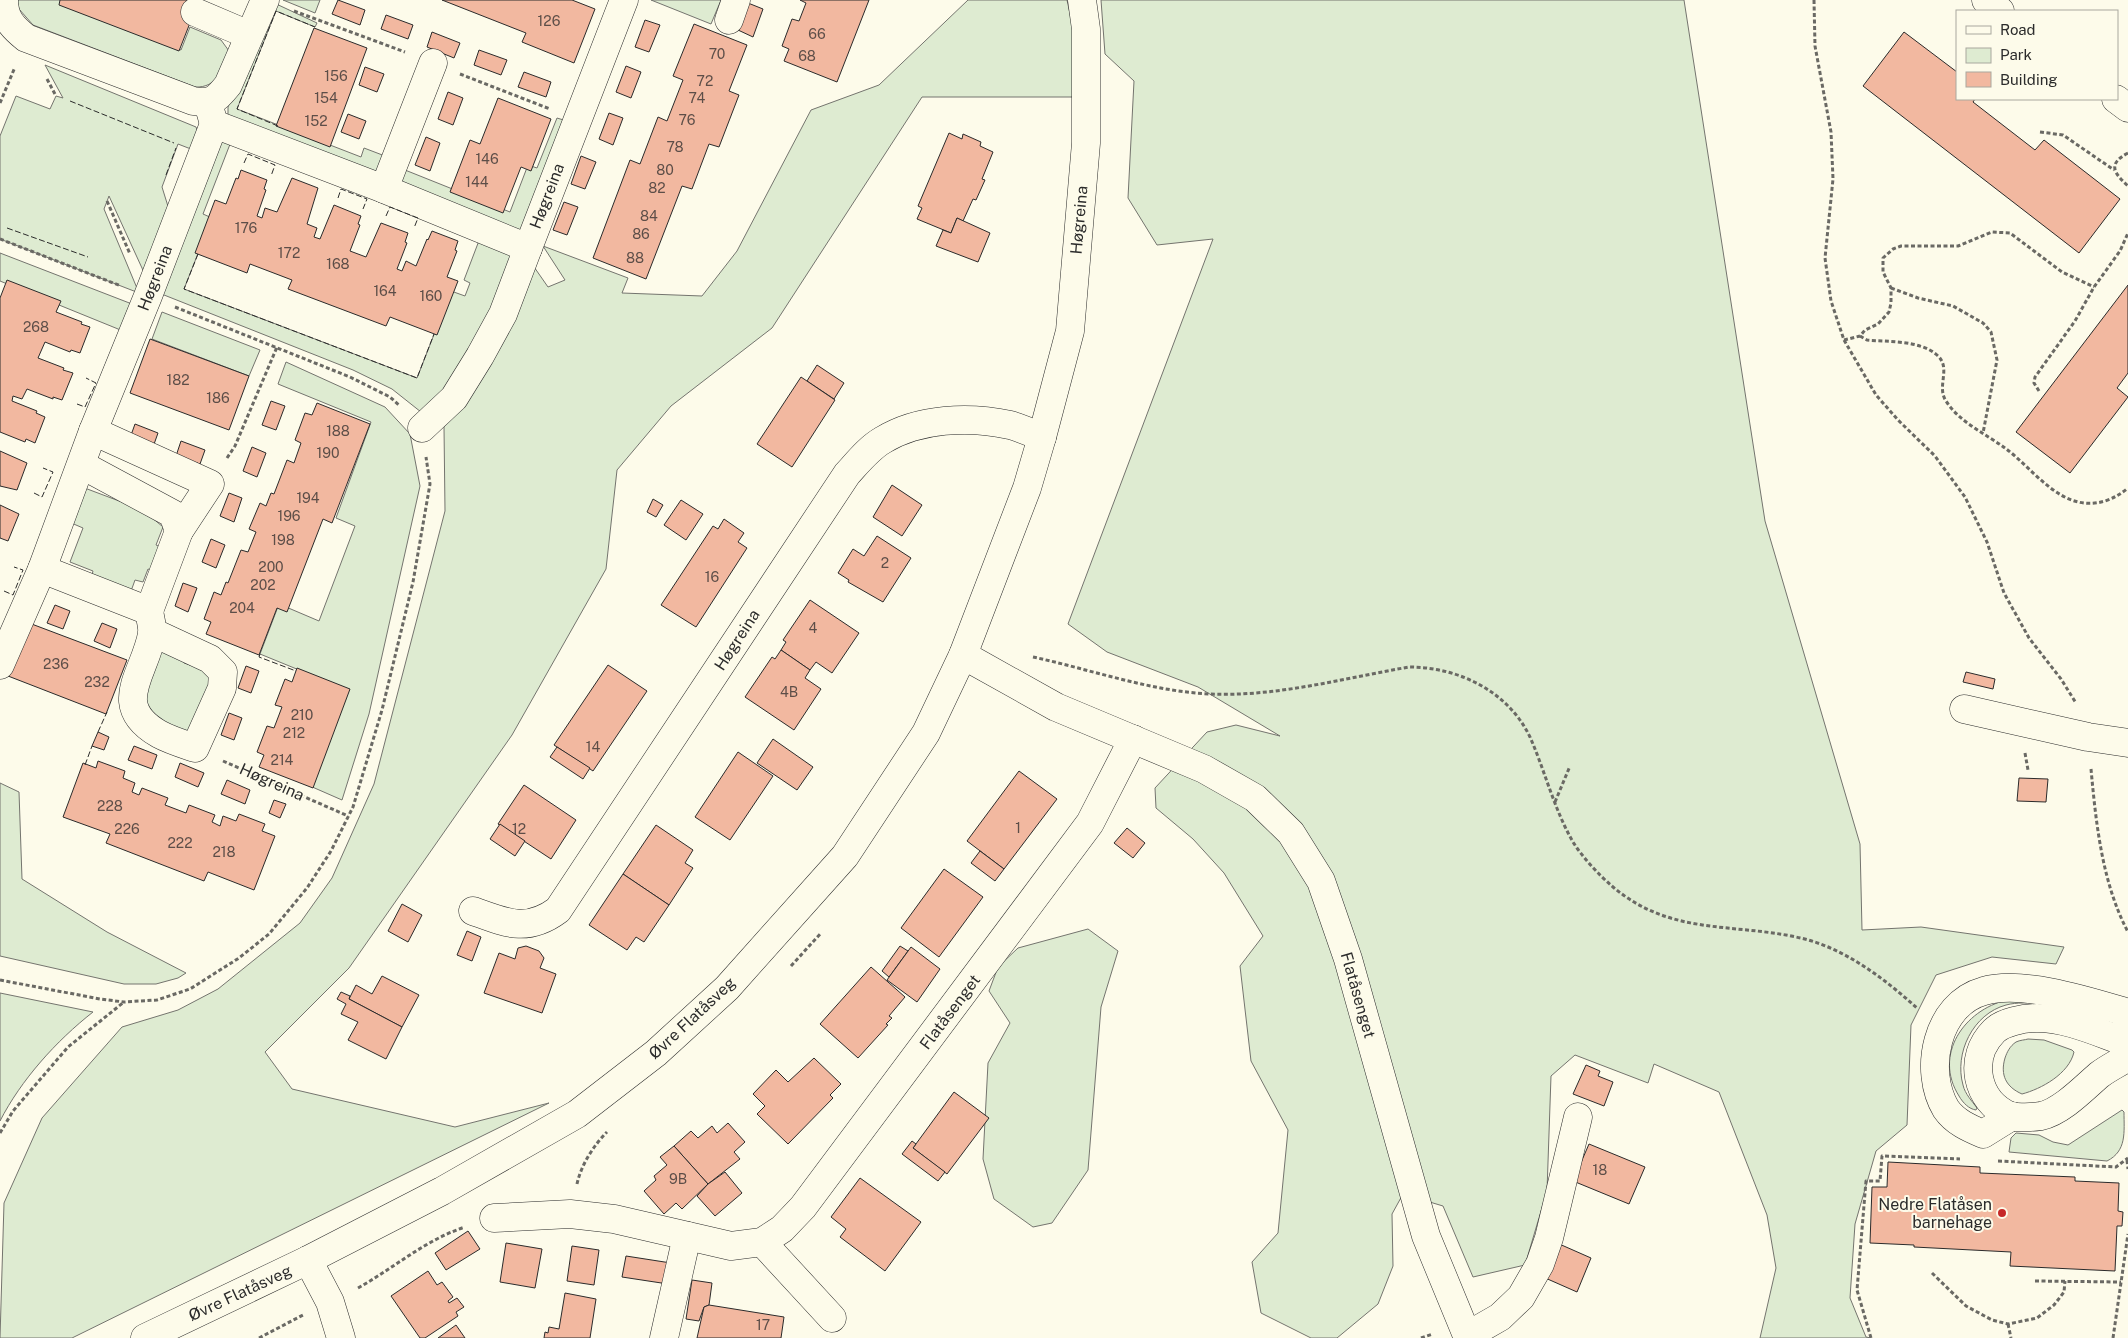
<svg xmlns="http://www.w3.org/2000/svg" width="2128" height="1338" font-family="'Public Sans',sans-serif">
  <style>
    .green { fill: #deebd1; stroke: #74746e }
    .building { fill: #f2b8a0; stroke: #2b2b2b }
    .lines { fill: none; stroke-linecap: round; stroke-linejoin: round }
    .minor-casing { stroke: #2b2b2b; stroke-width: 29 }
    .path { stroke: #6a6964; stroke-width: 3; stroke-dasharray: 4 2.5; stroke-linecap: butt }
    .minor { stroke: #fdfbea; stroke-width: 28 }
    .fence { stroke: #2b2b2b; stroke-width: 1; stroke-dasharray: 6 2.5; stroke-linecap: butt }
    .poi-dot { fill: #c62828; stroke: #fdfbea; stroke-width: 2 }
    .labels { text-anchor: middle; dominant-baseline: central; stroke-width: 4; stroke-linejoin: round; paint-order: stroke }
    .number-label { font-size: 14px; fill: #5d4e48 }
    .street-label { font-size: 16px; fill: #2b2b2b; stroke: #fdfbea }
    .poi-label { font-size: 16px; fill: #2b2b2b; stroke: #fdfbea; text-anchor: end }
  </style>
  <rect width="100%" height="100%" fill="#fdfbea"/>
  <!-- green -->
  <g class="green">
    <path d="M17,0h44l-1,3 121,47 9,-23 31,13 8,11c-8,18 -11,37 -34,36l-162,-62 -14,-16z"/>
    <polygon points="283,0 320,0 315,13"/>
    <polygon points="651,0 721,0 711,24"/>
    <polygon points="968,0 1067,0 1074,32 1073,97 922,97 772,328 671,406 617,470 606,569 512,735 349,968 265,1052 292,1089 455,1127 549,1103 72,1338 0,1338 4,1203 42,1118 122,1027 178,1010 218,989 300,923 332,878 374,784 445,511 444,427 507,330 532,264 548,287 565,280 543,246 628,278 622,293 702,296 737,251 811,110 879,85"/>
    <polygon points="1101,0 1684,0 1765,521 1860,844 1862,930 1921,927 2064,947 2056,964 1992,957 1936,975 1911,1025 1907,1125 1876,1151 1855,1224 1850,1298 1866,1337 1871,1338 1760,1338 1776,1268 1767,1215 1719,1092 1654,1064 1648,1083 1575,1055 1551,1076 1547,1191 1525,1265 1473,1277 1443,1206 1403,1194 1392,1214 1393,1266 1378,1304 1337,1338 1311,1338 1261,1313 1252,1262 1278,1233 1288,1130 1251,1061 1240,966 1263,936 1224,873 1193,839 1156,808 1155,788 1207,732 1236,725 1280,736 1198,687 1107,652 1068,624 1213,239 1157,245 1128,198 1134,81 1105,54"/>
    <polygon points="272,2 317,23 315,27 276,11 237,109 361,157 364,148 385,156 375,173 228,118 228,107"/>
    <polygon points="45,65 196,127 200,137 196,151 178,144 162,187 171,216 147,279 109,196 104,209 139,293 0,239 0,136 16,96 50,109 56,96 63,98"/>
    <polygon points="557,118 570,122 527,233 402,190 400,168 510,212 528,165 537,168"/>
    <polygon points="221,134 232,139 203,214 212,218 184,289 417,378 451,291 465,296 470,283 464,280 480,238 516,252 493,315 446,392 421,412 392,389 353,370 159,293"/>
    <polygon points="0,253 132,304 123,331 0,281"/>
    <polygon points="162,312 260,350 249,376 152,339"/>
    <polygon points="286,362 385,407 410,434 420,486 369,714 342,800 310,786 348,690 260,654 279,604 319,621 355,526 336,518 371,422 278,384"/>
    <polygon points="82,487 143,510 163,527 156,545 165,549 156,572 148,569 143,582 135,580 130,594 91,578 93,571 70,562 83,528 69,522"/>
    <polygon points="160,649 185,659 184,663 190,665 192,659 212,679 189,733 149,718 139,697"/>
    <polygon points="0,783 19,792 22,879 107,932 186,973 178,978 156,984 124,984 0,956"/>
    <polygon points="1088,929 1118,951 1101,1007 1088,1170 1052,1223 1033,1227 994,1199 983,1159 988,1063 1010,1023 989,991 998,967 1018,948"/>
    <path d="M0,993l93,19c-37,29 -72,68 -93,109z"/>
    <path d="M2007,1000l34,4c-12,-1 -24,-2 -35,1 -33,9 -52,48 -43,80 2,9 9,16 14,23l-1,2c-7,-1 -13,-7 -17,-14 -26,-41 5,-86 48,-96z"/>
    <path d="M2028,1039l16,1 28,10 2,2c-5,22 -33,37 -52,42 -16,-7 -22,-19 -17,-36 2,-6 5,-12 11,-16 4,-2 9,-2 12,-3z"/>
    <path d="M2122,1110l2,2c0,20 3,39 -17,49l-98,-9 2,-14 5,-5 23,2 14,7 15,3z"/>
  </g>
  <!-- building -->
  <g class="building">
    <polygon points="60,0 199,0 179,51 59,5"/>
    <polygon points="338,0 365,10 360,25 332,14"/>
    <polygon points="442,0 572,0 595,9 574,63 522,42 526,33"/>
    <polygon points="800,0 869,0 837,82 784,61 789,49 782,46 792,19 799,21 806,3"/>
    <polygon points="748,3 763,9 753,37 738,30"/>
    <polygon points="386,15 413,25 408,39 381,29"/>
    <polygon points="645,20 660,25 649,52 635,47"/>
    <polygon points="694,24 747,45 729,91 739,95 719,147 709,144 692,189 682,186 646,279 593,258 630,160 640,164 658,117 667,121 683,80 673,76"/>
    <polygon points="314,28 367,48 330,147 276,126"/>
    <polygon points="432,32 460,43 454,58 427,47"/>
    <polygon points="1904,32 1957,72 1957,99 1975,99 1973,102 2035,150 2044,140 2120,199 2079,253 1863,86"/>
    <polygon points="479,50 507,60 501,75 474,65"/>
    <polygon points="626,66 641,72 631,98 616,92"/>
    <polygon points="365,67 384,74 377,92 359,85"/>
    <polygon points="524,72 551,82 546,97 518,87"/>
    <polygon points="448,92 463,98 453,125 438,119"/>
    <polygon points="498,98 551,119 531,171 521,167 503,213 450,192 470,140 480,144"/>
    <polygon points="609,113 623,118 613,145 599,139"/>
    <polygon points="348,114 366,121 359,139 341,132"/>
    <polygon points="949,133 962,139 963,134 981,142 980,146 993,152 982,179 985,180 976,200 973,199 963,221 957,218 951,233 917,219 922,208 918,206"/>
    <polygon points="426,137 440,143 430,171 415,165"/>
    <polygon points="581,156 596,162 585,189 571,184"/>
    <polygon points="241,170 267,180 264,189 266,190 257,216 262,218 265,208 277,212 292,178 318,188 307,224 317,228 314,237 320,239 334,205 361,216 358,224 360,225 350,251 366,257 381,223 408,233 405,242 407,243 397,269 402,271 406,261 416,266 427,239 428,240 432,231 458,241 455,250 457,251 447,277 458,281 437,335 390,317 386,326 288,289 292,280 250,264 247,273 195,253 215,200 226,204 236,178 238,179"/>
    <polygon points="564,202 578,207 567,235 553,230"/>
    <polygon points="957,218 990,233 978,262 936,246 943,230 951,233"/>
    <polygon points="7,280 61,301 56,312 82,322 81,324 90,327 80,353 71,350 70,352 45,342 38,358 64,368 63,370 73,373 62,400 53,397 53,399 27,389 22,399 13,396 12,401 37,411 36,413 45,417 35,443 26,439 25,442 0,432 0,298"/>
    <polygon points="2128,285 2128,373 2117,388 2128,397 2070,473 2016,432"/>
    <polygon points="150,339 249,376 229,430 130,393"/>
    <polygon points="817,365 844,383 834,399 807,381"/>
    <polygon points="801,377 835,400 792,467 757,444"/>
    <polygon points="271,401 285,406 276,430 262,425"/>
    <polygon points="317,403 370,424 332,523 323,519 287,612 277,608 259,655 206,634 211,622 204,619 214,592 221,595 226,582 228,583 241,550 248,552 256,532 249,529 260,503 266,506 271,493 274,494 287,460 294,463 301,443 295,440 305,413 312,415"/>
    <polygon points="135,424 158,433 153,447 130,438"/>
    <polygon points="181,441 205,450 200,464 176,456"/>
    <polygon points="252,447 266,453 257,477 243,471"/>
    <polygon points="0,451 27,463 17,490 0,486"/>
    <polygon points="892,485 922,505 902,536 873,517"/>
    <polygon points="229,493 242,498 234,522 220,516"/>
    <polygon points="653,499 663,505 656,517 647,512"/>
    <polygon points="681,500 703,514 686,540 664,525"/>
    <polygon points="0,505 19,514 8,541 0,538"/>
    <polygon points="724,519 744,533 738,542 747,548 696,627 661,605 713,526 718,529"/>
    <polygon points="877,536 911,558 883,602 848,582 849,580 838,573 853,549 864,556"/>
    <polygon points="211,539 225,545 216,568 202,562"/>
    <polygon points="183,583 197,588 188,612 175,606"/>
    <polygon points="810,600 859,633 832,673 816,662 810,670 781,650 786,642 783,640"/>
    <polygon points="55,605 70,611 63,629 47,623"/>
    <polygon points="29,623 127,660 106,714 8,676"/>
    <polygon points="102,623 117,629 110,648 94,641"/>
    <polygon points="781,650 810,670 805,678 821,689 794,730 745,697 772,657 775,659"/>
    <polygon points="608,665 647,691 593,771 554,745"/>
    <polygon points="246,666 259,671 251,693 238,688"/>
    <polygon points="297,668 350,689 313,788 259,767 264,755 257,752 267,726 274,728 282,707 275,705 285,679 292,682"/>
    <polygon points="1966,672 1995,679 1993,689 1963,682"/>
    <polygon points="229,713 242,718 234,740 221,735"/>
    <polygon points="98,732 109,737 104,750 92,746"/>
    <polygon points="773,739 813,767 797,790 757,763"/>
    <polygon points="134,746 157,755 152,769 128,760"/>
    <polygon points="557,747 590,768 583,779 550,757"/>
    <polygon points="738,752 773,776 730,840 695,817"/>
    <polygon points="98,761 125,771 123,778 135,783 132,792 139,795 142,788 168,798 165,805 186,813 189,805 215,815 212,822 220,826 223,816 236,821 239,814 265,824 262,831 275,836 254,890 208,872 204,881 106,843 110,834 63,817 83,763 96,768"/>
    <polygon points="180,763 204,773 198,787 175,777"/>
    <polygon points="1019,771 1057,799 1004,869 967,841"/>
    <polygon points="2019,778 2048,779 2046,802 2017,801"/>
    <polygon points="227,780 250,790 245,804 221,794"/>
    <polygon points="524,785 576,820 551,859 498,824"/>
    <polygon points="274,800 286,804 280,818 269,813"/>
    <polygon points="500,824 525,841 515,856 490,839"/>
    <polygon points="656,825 693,850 685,863 693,868 669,905 623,874"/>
    <polygon points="1127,828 1145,843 1133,858 1114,843"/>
    <polygon points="980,851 1004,869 995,881 971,863"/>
    <polygon points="944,869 983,897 939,957 901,928"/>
    <polygon points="623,874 669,905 644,942 636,937 627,950 589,925"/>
    <polygon points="402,904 422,915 408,942 388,931"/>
    <polygon points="467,931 481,937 472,961 457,955"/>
    <polygon points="526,946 539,951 544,958 540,968 556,974 542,1013 484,993 499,953 515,959 518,948"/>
    <polygon points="900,946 908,951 889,977 882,971"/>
    <polygon points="911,947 940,969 917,1002 887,980"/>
    <polygon points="871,967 905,997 889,1016 892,1018 886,1024 888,1025 858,1058 820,1024"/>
    <polygon points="382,976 419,995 402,1027 349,999 356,985 372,994"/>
    <polygon points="341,992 350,996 349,999 402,1027 386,1059 348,1040 358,1022 341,1014 346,1004 337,999"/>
    <polygon points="814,1058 841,1084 830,1095 833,1098 788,1144 757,1114 765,1106 753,1094 776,1070 788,1082"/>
    <polygon points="1586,1065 1600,1071 1598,1076 1613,1082 1604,1106 1573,1094"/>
    <polygon points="954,1092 989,1118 947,1174 913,1148"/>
    <polygon points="728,1123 745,1142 734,1152 740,1159 708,1184 674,1146 691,1131 698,1138 712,1126 717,1133"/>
    <polygon points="912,1141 916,1144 913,1148 945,1172 938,1181 902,1154"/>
    <polygon points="1589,1144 1645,1167 1629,1204 1573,1181"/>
    <polygon points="674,1146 708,1184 682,1209 676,1203 664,1214 644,1191 656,1180 654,1176 667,1165 660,1157"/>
    <polygon points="1888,1162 1980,1167 1980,1173 2075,1177 2075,1181 2119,1183 2118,1211 2123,1212 2122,1226 2117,1226 2115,1271 2010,1266 2011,1252 1914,1247 1914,1245 1870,1243 1872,1187 1887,1187"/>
    <polygon points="725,1172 742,1193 715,1216 697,1196 708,1184"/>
    <polygon points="860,1178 921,1222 885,1271 840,1237 846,1229 831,1217"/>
    <polygon points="468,1231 480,1249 446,1270 435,1253"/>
    <polygon points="506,1243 542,1249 535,1288 500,1282"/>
    <polygon points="1557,1243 1591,1258 1577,1292 1543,1277"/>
    <polygon points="572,1246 599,1250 594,1285 567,1281"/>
    <polygon points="626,1256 671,1263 668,1284 622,1277"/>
    <polygon points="428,1271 437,1285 442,1282 453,1297 448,1301 449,1303 457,1298 464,1307 456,1312 458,1316 425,1338 420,1338 391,1296"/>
    <polygon points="692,1280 712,1283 709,1305 704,1307 699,1321 686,1319"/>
    <polygon points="565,1293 596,1299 590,1338 544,1338 545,1332 548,1333 549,1327 559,1329"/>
    <polygon points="709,1305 784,1317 781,1338 697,1338 704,1307"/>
    <polygon points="456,1325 465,1338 438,1338"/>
  </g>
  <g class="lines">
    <defs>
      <g id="minor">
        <path d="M4,0c0,18 8,27 22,38l167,63c19,3 23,-1 35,-16l37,-85"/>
        <polyline points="1986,0 2000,11"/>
        <polyline points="195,12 249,35"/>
        <polyline points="729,20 736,0"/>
        <polyline points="2116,99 2128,108"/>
        <polyline points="208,103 214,124 384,189 528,248 624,0"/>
        <polyline points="384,189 433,63"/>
        <polyline points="422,428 454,398 480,356 503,314 528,248"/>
        <polyline points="93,431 210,484 179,531"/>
        <polyline points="82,465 173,514 179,531 149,611"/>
        <path d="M152,632l58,27 13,13 -1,16 -27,60c-12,-4 -25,-8 -36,-14 -50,-29 -14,-60 -7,-100 1,-7 -2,-16 -3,-23l-107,-42 51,-138 55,-135 66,-172"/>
        <polyline points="963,655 1056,707 1204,769 1255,798 1291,833 1321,881 1348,959 1426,1236 1468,1338"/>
        <polyline points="0,665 42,569"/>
        <polyline points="1964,709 2088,737 2128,743"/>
        <path d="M473,911c33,12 54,22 85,-1l289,-436c11,-12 22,-26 36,-34 36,-22 86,-24 127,-15 11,3 22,8 32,12"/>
        <path d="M2128,1043c-29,-10 -60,-25 -91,-25 -13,0 -34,4 -43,13 -27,27 -18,70 16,85 7,2 23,1 31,0 20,-4 43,-28 58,-41 9,-7 20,-12 29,-18"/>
        <path d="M2012,1116l-29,18c-14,-6 -28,-12 -37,-25 -23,-38 -10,-105 38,-118 37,-11 101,9 138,20l6,11"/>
        <polyline points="494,1218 570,1214 614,1219 731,1246 762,1242 782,1229 803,1207 1090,823 1133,739"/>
        <polyline points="762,1242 832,1318"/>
        <polyline points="308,1260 330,1302 341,1338"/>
        <polyline points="1467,1336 1500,1317 1521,1297 1540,1264 1549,1238 1578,1117"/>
        <polyline points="145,1338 308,1260 442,1191 577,1114 656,1053 727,988 845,856 926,733 963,655 1027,488 1042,437 1070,331 1086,143 1086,29 1082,0"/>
        <polyline points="664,1338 687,1236"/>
      </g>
    </defs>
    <!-- minor casing -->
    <use href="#minor" class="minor-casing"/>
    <!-- path -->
    <g class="path">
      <polyline points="1814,0 1815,46 1831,132 1833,179 1825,258 1831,301 1844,340 1876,395 1898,420 1935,456 1965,497 1987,542 2004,593 2029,638 2061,679 2076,703"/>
      <polyline points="294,11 405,52"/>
      <polyline points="460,74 550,109"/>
      <polyline points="47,79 56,96"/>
      <polyline points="0,103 15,67"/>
      <polyline points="2040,132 2063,135 2114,170"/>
      <path d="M2128,153c-21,11 -14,20 0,33"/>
      <polyline points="107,201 130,254"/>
      <polyline points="0,239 121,286"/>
      <polyline points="1891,288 1918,298 1953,306 1983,323 1991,332 1997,360 1983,433"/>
      <polyline points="175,307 350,377 390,397 400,406"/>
      <path d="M1860,336l7,4c21,2 53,0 70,15 15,13 -1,31 9,46 13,21 40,33 59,47 30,22 57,66 100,53 9,-3 16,-7 23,-13"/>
      <polyline points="1844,340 1860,336 1865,330 1878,324 1889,312 1891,303 1891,288 1883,272 1883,258 1893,249 1901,246 1958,246 1992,232 2010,233 2062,272 2094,287"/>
      <polyline points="2039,391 2034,383 2035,377 2075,321 2094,287 2120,251 2128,233"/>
      <polyline points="227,458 235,446 277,347"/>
      <path d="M1033,657c56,12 120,35 178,37 65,3 134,-16 198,-27 49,0 99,24 121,70 15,34 24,72 43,105 10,16 26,33 40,45 57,48 117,36 183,50 46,9 88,41 122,72"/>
      <polyline points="2025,753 2028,770"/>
      <polyline points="223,761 348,816"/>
      <path d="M2091,769c5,54 11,114 37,163"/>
      <polyline points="1555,802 1570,766"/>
      <polyline points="791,966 821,933"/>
      <polyline points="0,980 100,999 124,1002 157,1000 190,989 239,958 269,934 307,888 331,851 353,807 382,710 413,582 430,484 426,457"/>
      <polyline points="0,1133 13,1111 68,1047 124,1002"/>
      <polyline points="2127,1160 2128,1169"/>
      <polyline points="1998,1161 2116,1167 2128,1158"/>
      <path d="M577,1184c4,-19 17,-39 30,-52"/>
      <polyline points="1932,1273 1966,1306 1992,1320 2008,1324 2037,1318 2054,1305 2064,1292 2065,1281"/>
      <polyline points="2035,1281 2121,1282"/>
      <path d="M358,1288c36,-20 67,-48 107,-61"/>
      <polyline points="2008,1324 2011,1338"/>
      <polyline points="259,1338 303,1315"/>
      <polyline points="1421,1338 1433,1334"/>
      <polyline points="1871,1338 1857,1290 1866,1181 1880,1181 1882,1156 1960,1159"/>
      <polyline points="2113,1338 2128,1234"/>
    </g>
    <!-- minor -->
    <use href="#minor" class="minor"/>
    <!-- fence -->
    <g class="fence">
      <polyline points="70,101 174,143"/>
      <polyline points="278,126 237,109 276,11 315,27"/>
      <polyline points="244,163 248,154 275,165 271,176"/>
      <polyline points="166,175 176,148"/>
      <polyline points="338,198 341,189 367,199 363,209"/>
      <polyline points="386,216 390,207 418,218 414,228"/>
      <polyline points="7,228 88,257"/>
      <polyline points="198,254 184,289 417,378 434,334"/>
      <polyline points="77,404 85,407 96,383 86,378"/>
      <polyline points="34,493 42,497 53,472 43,468"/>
      <polyline points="4,591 13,595 23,570 14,567"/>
      <polyline points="260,654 259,657 296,671"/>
      <polyline points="98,732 107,712"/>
      <polyline points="85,765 92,746"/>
    </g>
  </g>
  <!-- markers -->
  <circle class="poi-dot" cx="2002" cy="1213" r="5"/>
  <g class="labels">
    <!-- number labels -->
    <g class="number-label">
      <text x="549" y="21">126</text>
      <text x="817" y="34">66</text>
      <text x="717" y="54">70</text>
      <text x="807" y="56">68</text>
      <text x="336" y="76">156</text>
      <text x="705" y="81">72</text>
      <text x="326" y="98">154</text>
      <text x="697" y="98">74</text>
      <text x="687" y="120">76</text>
      <text x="316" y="121">152</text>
      <text x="675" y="147">78</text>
      <text x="487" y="159">146</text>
      <text x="665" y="170">80</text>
      <text x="477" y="182">144</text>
      <text x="657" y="188">82</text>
      <text x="649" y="216">84</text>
      <text x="246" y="228">176</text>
      <text x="641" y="234">86</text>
      <text x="289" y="253">172</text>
      <text x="635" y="258">88</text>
      <text x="338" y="264">168</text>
      <text x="385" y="291">164</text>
      <text x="431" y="296">160</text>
      <text x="36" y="327">268</text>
      <text x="178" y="380">182</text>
      <text x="218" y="398">186</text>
      <text x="338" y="431">188</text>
      <text x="328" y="453">190</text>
      <text x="308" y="498">194</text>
      <text x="289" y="516">196</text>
      <text x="283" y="540">198</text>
      <text x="885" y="563">2</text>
      <text x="271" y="567">200</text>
      <text x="712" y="577">16</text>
      <text x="263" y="585">202</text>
      <text x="242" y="608">204</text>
      <text x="813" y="628">4</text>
      <text x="56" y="664">236</text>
      <text x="97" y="682">232</text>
      <text x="789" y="692">4B</text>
      <text x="302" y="715">210</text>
      <text x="294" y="733">212</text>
      <text x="593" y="747">14</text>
      <text x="282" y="760">214</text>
      <text x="110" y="806">228</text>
      <text x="1018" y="828">1</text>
      <text x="127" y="829">226</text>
      <text x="519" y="829">12</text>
      <text x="180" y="843">222</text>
      <text x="224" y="852">218</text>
      <text x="1600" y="1170">18</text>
      <text x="678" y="1179">9B</text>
      <text x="763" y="1325">17</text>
    </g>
    <!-- street labels -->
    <g class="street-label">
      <text transform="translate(547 196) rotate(-69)">Høgreina</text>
      <text transform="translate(1079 220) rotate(-85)">Høgreina</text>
      <text transform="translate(155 278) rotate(-69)">Høgreina</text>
      <text transform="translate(737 640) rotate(-57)">Høgreina</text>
      <text transform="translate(272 782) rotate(24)">Høgreina</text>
      <text transform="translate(1358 995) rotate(74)">Flatåsenget</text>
      <text transform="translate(950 1012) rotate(-53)">Flatåsenget</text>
      <text transform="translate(692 1018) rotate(-43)">Øvre Flatåsveg</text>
      <text transform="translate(240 1293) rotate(-25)">Øvre Flatåsveg</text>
    </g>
    <!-- poi labels -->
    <g class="poi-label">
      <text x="1992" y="1204">Nedre Flatåsen<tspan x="1992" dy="18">barnehage</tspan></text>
    </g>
  </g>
  <!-- legend -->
  <rect x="1956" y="10" width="162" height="90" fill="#fdfbea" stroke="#a9a89e"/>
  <rect x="1966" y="26" width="25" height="8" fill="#fdfbea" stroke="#a9a89e"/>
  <text x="2000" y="35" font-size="15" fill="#2b2b2b">Road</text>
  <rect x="1966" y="48" width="25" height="15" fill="#deebd1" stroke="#a9a89e"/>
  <text x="2000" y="60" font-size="15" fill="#2b2b2b">Park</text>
  <rect x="1966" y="72" width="25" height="15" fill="#f2b8a0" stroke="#a9a89e"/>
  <text x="2000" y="85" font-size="15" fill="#2b2b2b">Building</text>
</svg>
